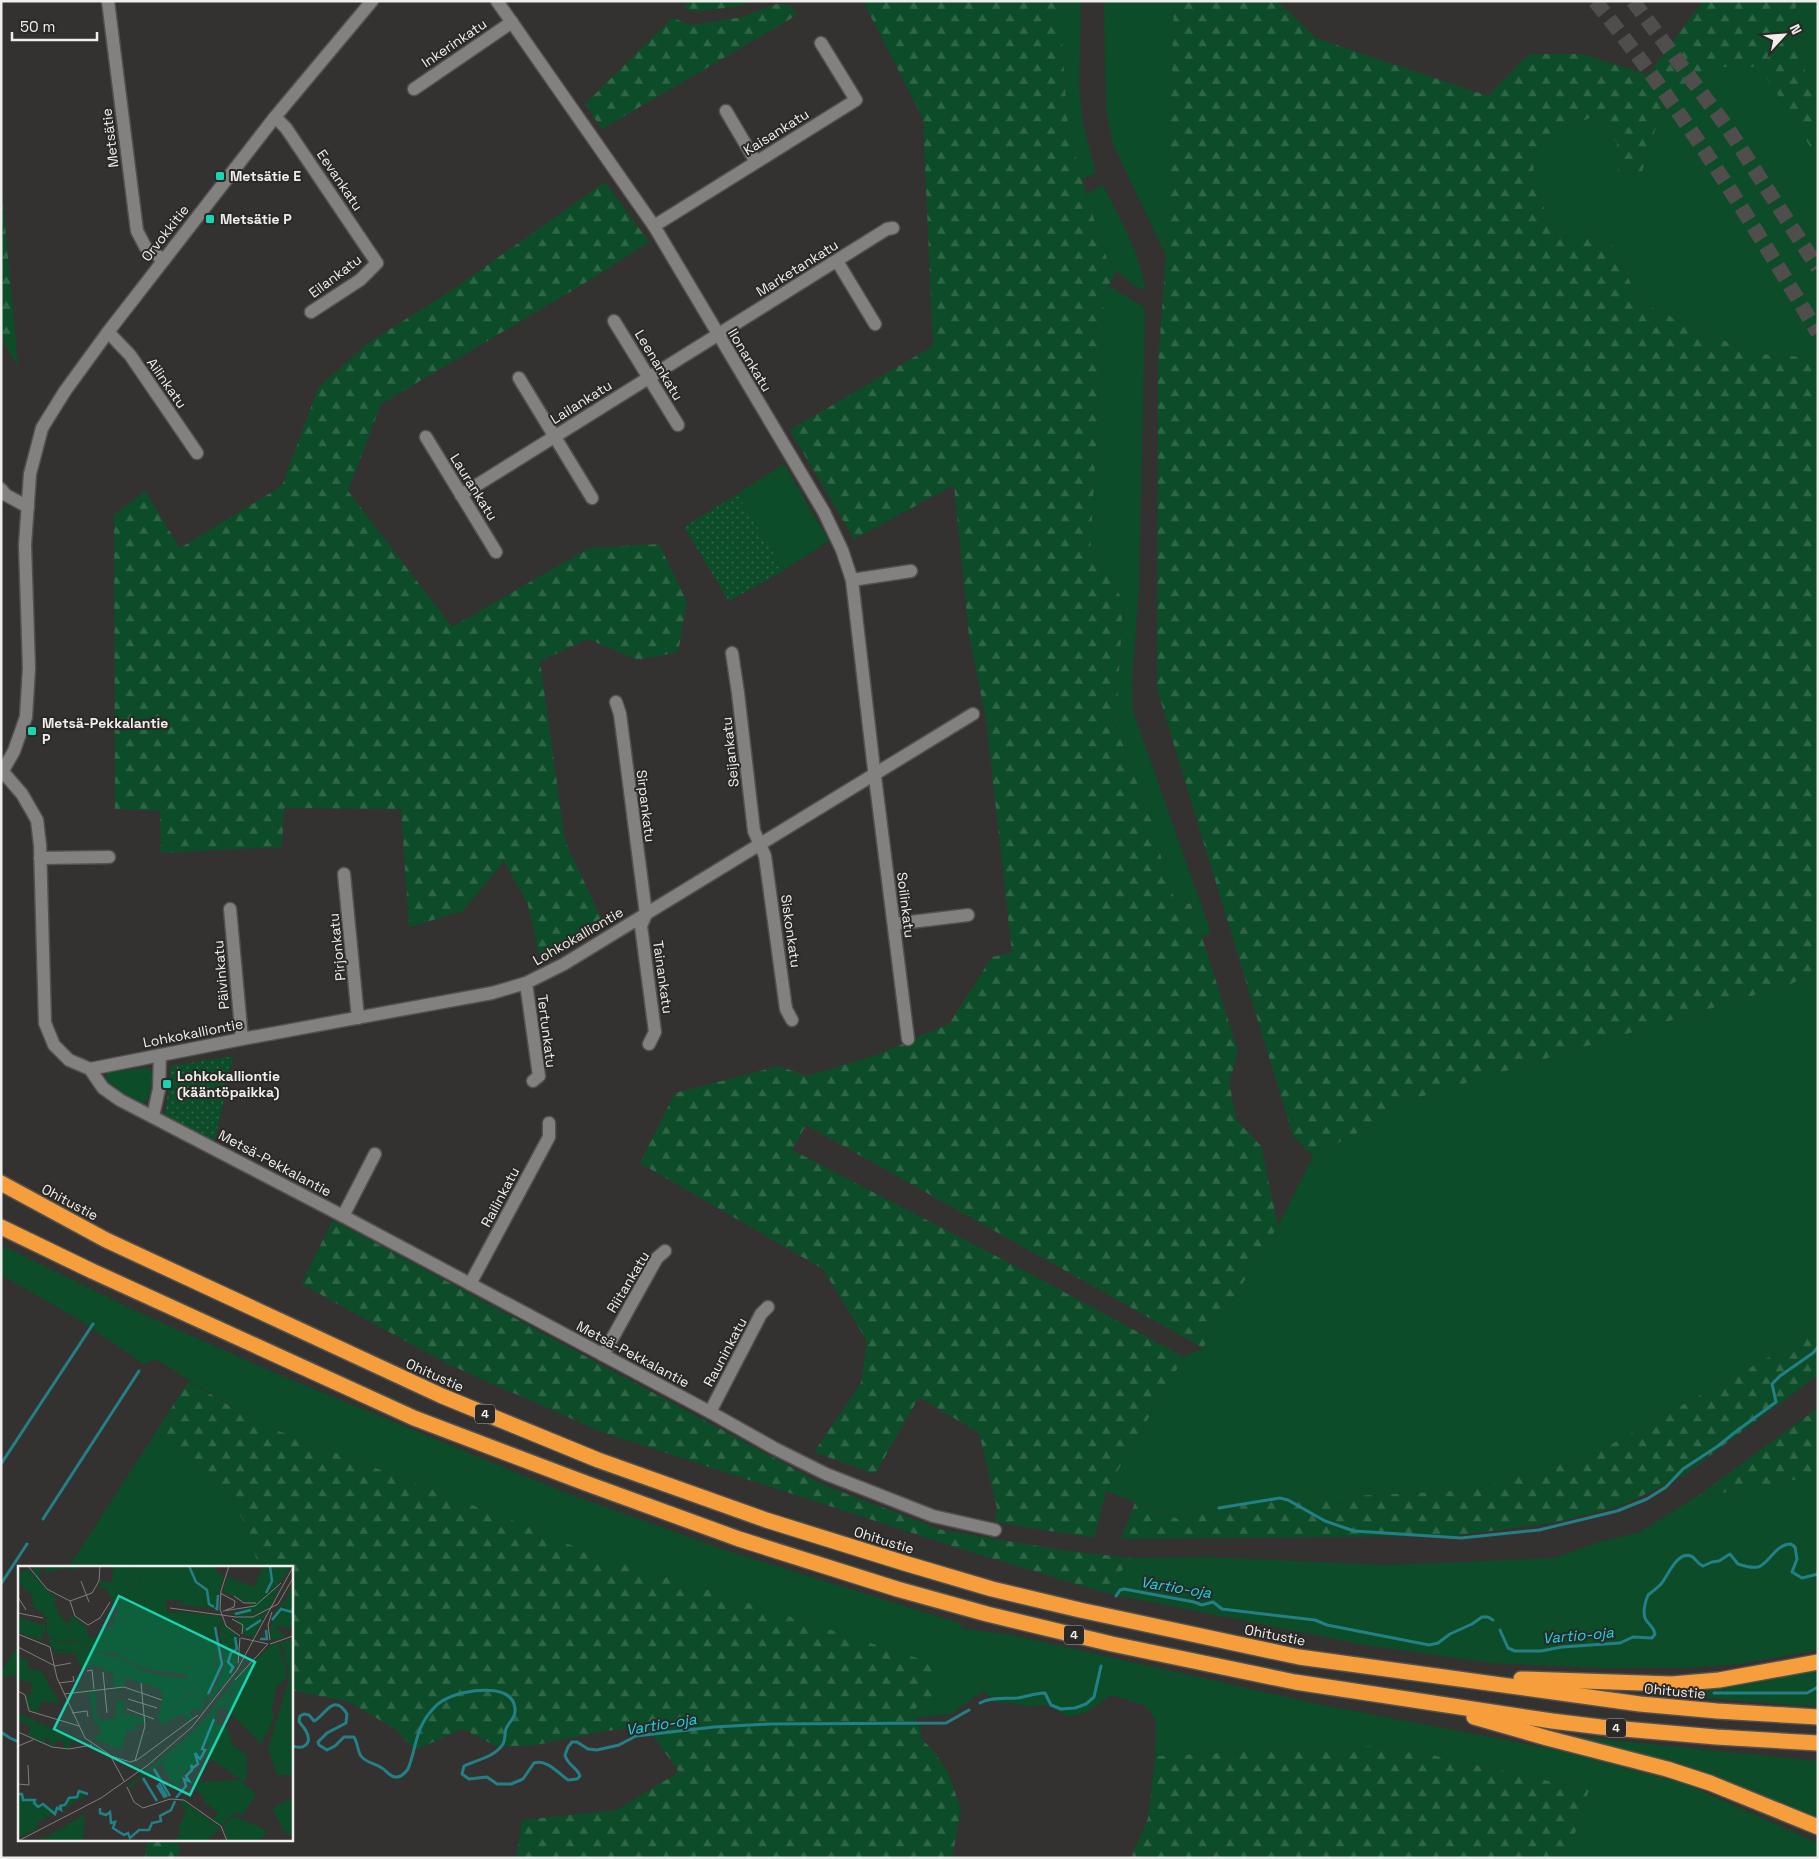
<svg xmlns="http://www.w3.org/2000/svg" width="1819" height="1859" font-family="'Space Grotesk',sans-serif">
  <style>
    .grass { fill: #0c4c28 }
    .forest { fill: url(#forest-firs) }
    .park { fill: url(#park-dots) }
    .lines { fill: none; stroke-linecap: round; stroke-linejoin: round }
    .stream { stroke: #238087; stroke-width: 3 }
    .highway-tunnel { stroke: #504e4c; stroke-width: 15; stroke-dasharray: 15 8; stroke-linecap: butt }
    .minor-casing { stroke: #53514f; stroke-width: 15 }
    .highway-casing { stroke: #53514f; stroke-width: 18 }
    .minor { stroke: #83817f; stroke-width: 12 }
    .highway { stroke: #f59e3b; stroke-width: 15 }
    .poi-dot { fill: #1ad5b2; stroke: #2a2926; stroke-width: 2 }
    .labels { text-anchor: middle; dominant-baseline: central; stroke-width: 4; stroke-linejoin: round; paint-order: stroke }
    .shield { fill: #2a2926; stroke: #b4b3b1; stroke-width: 1 }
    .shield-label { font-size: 12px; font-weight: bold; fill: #efeeed }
    .street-label { font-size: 14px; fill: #efeeed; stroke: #2a2926 }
    .poi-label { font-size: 14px; font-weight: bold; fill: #efeeed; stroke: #2a2926; text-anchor: start }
    .water-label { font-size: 15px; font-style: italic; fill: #17d9e5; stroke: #2a2926 }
    .inset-river { fill: none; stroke: #238087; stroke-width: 2.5 }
    .inset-road { fill: none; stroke: #7f7d7c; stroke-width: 1 }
    .view { fill: #1ad5b2; fill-opacity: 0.15; stroke: #1ad5b2; stroke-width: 2.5 }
    .inset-edge { fill: none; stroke: #efeeed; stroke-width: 2.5 }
  </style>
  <defs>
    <pattern id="forest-firs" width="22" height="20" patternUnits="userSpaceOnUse" patternTransform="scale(1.25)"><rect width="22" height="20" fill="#0c4c28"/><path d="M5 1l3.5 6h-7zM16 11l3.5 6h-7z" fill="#306648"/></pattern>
    <pattern id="park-dots" width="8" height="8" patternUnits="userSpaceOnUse" patternTransform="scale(1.25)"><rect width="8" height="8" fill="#0c4c28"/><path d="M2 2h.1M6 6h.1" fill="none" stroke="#306648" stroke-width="1.8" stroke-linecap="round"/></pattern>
  </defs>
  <rect width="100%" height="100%" fill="#343230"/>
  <!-- grass -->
  <g class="grass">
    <polygon points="1059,1 1081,1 1079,86 1083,124 1096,173 1082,179 1068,128"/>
    <polygon points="1104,1 1174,1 1166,256 1113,144 1106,108"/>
    <polygon points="1798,1 1818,1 1818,114 1805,70 1789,26"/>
    <polygon points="1717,67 1761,67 1818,159 1818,354 1805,357 1760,354 1714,337 1640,302 1609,240 1557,236 1534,186 1533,151 1552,134 1594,116 1617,142 1618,173 1641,175 1661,111"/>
    <path d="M1103,185c17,34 37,67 42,105l-11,-4 -18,-16 -9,-11 -21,-65z"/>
    <polygon points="1109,286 1145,308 1139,587 1132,683 1133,711 1211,933 1202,937 1191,903 1178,906 1168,883 1152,822 1116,726 1123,601 1090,557 1104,296"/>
    <polygon points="784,464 829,541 784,570 737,494"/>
    <polygon points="1818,971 1818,1330 1592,1455 1472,1490 1250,1501 1181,1520 1106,1491 1184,1357 1203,1348 1278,1226 1313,1156 1380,1121 1387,1107 1791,984"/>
    <polygon points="147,1068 151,1070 153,1075 149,1098 143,1103 138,1103 112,1090 108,1085 106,1077 107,1072"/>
    <polygon points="1,1245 140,1313 275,1373 561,1491 722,1549 962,1624 960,1628 1011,1635 1318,1704 1557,1750 1688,1785 1818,1843 1818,1858 1567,1858 1589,1790 1387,1745 1155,1756 1156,1721 1146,1706 1111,1695 1087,1712 1069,1717 1047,1705 1025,1706 1012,1703 997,1703 983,1691 951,1714 915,1718 912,1711 589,1553 423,1486 258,1423 156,1359 144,1364 75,1317 1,1275"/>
    <polygon points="156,1432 220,1481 246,1525 259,1568 68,1568"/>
    <polygon points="1818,1477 1818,1650 1732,1665 1685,1668 1598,1668 1492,1663 1370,1646 1106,1593 1131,1558 1208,1557 1386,1565 1554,1558 1596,1543 1640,1532 1699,1495 1719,1494 1797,1479"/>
    <polygon points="19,1644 19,1675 1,1677 1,1671"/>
    <polygon points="1818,1668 1818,1707 1643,1693 1644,1690 1688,1690 1757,1682"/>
    <polygon points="1561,1735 1818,1761 1818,1820 1719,1779"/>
  </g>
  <!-- forest -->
  <g class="forest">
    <polygon points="691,1 753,1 740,6 693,12 683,7"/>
    <polygon points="863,1 1059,1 1068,128 1086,194 1107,259 1116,270 1104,296 1090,557 1111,580 1123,601 1116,726 1152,822 1168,883 1178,906 1191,903 1238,1051 1229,1083 1237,1121 1261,1146 1278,1226 1203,1348 806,1125 792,1150 1038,1278 1184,1357 1106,1491 1094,1538 995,1522 997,1508 979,1433 919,1397 875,1474 814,1452 861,1383 867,1341 823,1269 640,1163 675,1093 779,1066 806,1076 877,1055 949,1024 992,957 1012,953 986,719 969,636 954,485 854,539 790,430 933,346 923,119"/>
    <polygon points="1174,1 1277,1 1316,38 1488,96 1529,54 1583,54 1648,75 1703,1 1798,1 1789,26 1805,70 1818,114 1818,159 1760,67 1717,67 1661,111 1641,175 1618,173 1617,142 1594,116 1552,134 1533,151 1534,186 1557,236 1609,240 1640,302 1714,337 1760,354 1805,357 1818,354 1818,971 1791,984 1387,1107 1380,1121 1313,1156 1293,1136 1157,689 1158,365 1166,256"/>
    <polygon points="776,4 790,5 797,15 602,129 585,104 672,18 692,25 743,17"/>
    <polygon points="1,181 18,366 1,338"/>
    <polygon points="605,182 649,242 590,280 381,404 348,491 452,627 589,548 659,544 687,602 678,652 638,660 588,639 540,661 565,841 601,918 539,955 528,905 504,861 463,911 409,927 401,809 284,808 282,847 161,853 160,811 115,809 114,515 145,491 180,548 282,486 318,388 368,343 449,292"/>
    <polygon points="333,1220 826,1486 942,1530 1068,1551 1131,1558 1106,1593 974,1553 602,1432 448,1364 301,1284"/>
    <polygon points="1818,1330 1818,1375 1681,1477 1618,1507 1551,1523 1453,1536 1121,1539 1135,1503 1181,1520 1250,1501 1472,1490 1592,1455"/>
    <polygon points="189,1381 258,1423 527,1526 589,1553 718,1593 932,1663 940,1694 912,1711 921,1729 920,1738 932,1749 948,1772 961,1810 952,1858 516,1858 522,1820 617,1810 679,1772 646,1726 599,1732 536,1745 498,1747 463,1729 415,1750 395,1729 349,1702 291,1690 291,1568 259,1568 246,1525 220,1481 156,1432"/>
    <path d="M1818,1408v69c-40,3 -79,16 -119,18z"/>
    <polygon points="1387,1745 1589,1790 1567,1858 1131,1858 1148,1818 1155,1756"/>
    <polygon points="147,1840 179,1840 179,1855 180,1858 145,1858"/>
  </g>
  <!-- park -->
  <g class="park">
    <polygon points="737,494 784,570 729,601 684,527"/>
    <polygon points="233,1056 215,1141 165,1117 171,1066"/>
  </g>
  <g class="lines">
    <!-- stream -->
    <g class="stream">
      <polyline points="1,1464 93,1324"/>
      <polyline points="1219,1508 1280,1498 1288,1500 1325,1521 1354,1531 1461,1538 1539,1530 1617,1511 1647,1499 1666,1487 1683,1469 1718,1446 1734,1433 1776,1402 1772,1384 1780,1376 1813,1353 1818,1347"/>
      <polyline points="43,1519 139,1371"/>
      <polyline points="1,1584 27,1544"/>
      <polyline points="1116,1596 1120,1590 1124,1589 1194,1602 1202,1605 1213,1602 1222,1609 1315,1620 1327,1625 1429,1645 1438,1643 1450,1634 1472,1624 1482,1617 1488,1617 1493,1620"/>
      <path d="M1500,1630l8,18 7,3h26l21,-4 58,-4 13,-6 19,1 3,-4c-1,-7 -5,-8 -9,-14 -4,-6 -1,-18 2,-25 4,-3 8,-6 12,-10 8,-8 16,-34 31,-29 5,2 6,8 12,10l9,-4 7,-1 11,-7 8,10c6,2 15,4 20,3 11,-3 17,-23 33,-23l4,3 2,12 -5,13 10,6 16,-4"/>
      <polyline points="1714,1693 1807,1693 1818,1687"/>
      <path d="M980,1703c11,-6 25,-4 37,-5 9,-1 18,-5 28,-5l6,12 10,4 14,-1 11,-4 8,-7 7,-31"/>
      <polyline points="1,1732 10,1738 19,1742"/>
      <path d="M291,1745c12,6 22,-1 15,-14 -2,-4 -5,-6 -7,-10l1,-5 4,-2 5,1 5,6c11,-5 19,-29 33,-7l-1,9 -19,10 -9,9 1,3 8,5 8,-4 9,-9h10c4,6 3,13 7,19 5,7 14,7 21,12 4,2 7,8 13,9 6,1 10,-4 13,-8 7,-17 8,-39 20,-54 5,-7 12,-14 20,-17 16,-8 64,-16 67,10 1,10 -6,13 -9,21 -2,5 0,10 -3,15 -8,13 -27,16 -39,22l-2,8 7,5 18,-2 10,7h14l12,-5 11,-16c13,-4 24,10 34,17l9,-1 3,-3c-3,-9 -13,-11 -15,-21l3,-8 4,-5h5l11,7 9,1 22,-5 17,-9 78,-9 55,-3 177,-1 23,-13"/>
    </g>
    <!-- highway-tunnel -->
    <g class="highway-tunnel">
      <path d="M1595,1c84,104 155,217 223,332"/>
      <polyline points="1633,1 1727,127 1818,268"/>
    </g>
    <defs>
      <g id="minor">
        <polyline points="108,1 137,231 146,248 164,260"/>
        <polyline points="497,1 654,226 824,512 842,550 852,580 873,761 908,1039"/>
        <polyline points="414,89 512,22"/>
        <polyline points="726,111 756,162"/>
        <polyline points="275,117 286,128 377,263 360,280 311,312"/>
        <polyline points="654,226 856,100 821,43"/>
        <polyline points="837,261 875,324"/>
        <polyline points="614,321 678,425"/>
        <polyline points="108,332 130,355 197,453"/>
        <polyline points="519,378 592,498"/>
        <polyline points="426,437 496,552"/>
        <polyline points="1,489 6,495 28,507"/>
        <polyline points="461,495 887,229 893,228"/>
        <polyline points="852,580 911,571"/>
        <polyline points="732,653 738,693 754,831 765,856 786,1009 792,1020"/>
        <polyline points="616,702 620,714 646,914 641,926 655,1032 649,1044"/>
        <polyline points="3,772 22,794 37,820 40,845 45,1023 54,1045 69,1060 90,1069 103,1088 120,1100 343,1216 710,1412 774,1448 826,1474 933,1516 995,1530"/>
        <polyline points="1,774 14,751 26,717 29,668 25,545 30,474 42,428 65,391 108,332 275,117 372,1"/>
        <polyline points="40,858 109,857"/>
        <polyline points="344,874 358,1018"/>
        <polyline points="230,909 242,1039"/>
        <polyline points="894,924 968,915"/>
        <polyline points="526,983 539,1076 533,1081"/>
        <polyline points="90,1069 242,1039 492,993 526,983 564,964 973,714"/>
        <polyline points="153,1116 159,1089 160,1055"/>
        <polyline points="343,1216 375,1154"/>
        <polyline points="470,1284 549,1137 549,1123"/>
        <polyline points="603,1355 657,1258 665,1251"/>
        <polyline points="710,1412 761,1314 768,1307"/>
      </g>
      <g id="highway">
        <polyline points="1,1183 106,1240 442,1396 598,1460 766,1520 904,1563 992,1589 1080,1610 1299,1657 1640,1704 1717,1711 1818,1717"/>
        <polyline points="1,1227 92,1271 414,1418 588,1484 739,1539 897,1589 987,1614 1112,1644 1295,1682 1552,1721 1601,1727 1716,1737 1818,1743"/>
        <polyline points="1521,1679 1672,1684 1719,1680 1818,1662"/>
        <polyline points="1474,1717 1547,1738 1667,1769 1710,1783 1818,1827"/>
      </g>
    </defs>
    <!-- minor casing -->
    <use href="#minor" class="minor-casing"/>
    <!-- highway casing -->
    <use href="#highway" class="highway-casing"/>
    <!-- minor -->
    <use href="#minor" class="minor"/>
    <!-- highway -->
    <use href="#highway" class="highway"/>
  </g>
  <!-- markers -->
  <g class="poi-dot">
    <rect x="215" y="171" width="10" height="10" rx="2.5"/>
    <rect x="205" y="214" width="10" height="10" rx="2.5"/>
    <rect x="27" y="726" width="10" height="10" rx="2.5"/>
    <rect x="162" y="1079" width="10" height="10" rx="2.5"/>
  </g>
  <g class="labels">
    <!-- shield labels -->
    <g class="shield">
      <rect x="475" y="1404.5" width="20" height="19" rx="4"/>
      <rect x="1064" y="1625.5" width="20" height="19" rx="4"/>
      <rect x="1606" y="1718.5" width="20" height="19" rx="4"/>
    </g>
    <g class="shield-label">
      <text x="485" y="1414">4</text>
      <text x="1074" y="1635">4</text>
      <text x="1616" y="1728">4</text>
    </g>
    <!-- street labels -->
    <g class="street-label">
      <text transform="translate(454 43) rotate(-34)">Inkerinkatu</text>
      <text transform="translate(776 132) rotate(-32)">Kaisankatu</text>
      <text transform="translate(110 138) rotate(-97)">Metsätie</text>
      <text transform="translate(340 180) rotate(56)">Eevankatu</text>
      <text transform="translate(165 233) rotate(-52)">Orvokkitie</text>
      <text transform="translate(797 268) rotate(-32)">Marketankatu</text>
      <text transform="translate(335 276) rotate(-37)">Eilankatu</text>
      <text transform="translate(750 360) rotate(59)">Ilonankatu</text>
      <text transform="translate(659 365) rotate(59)">Leenankatu</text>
      <text transform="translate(167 383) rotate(55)">Ailinkatu</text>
      <text transform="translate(581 402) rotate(-32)">Lailankatu</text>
      <text transform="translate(474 487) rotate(58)">Laurankatu</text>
      <text transform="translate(730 752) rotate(-96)">Seijankatu</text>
      <text transform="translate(646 806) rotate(83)">Sirpankatu</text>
      <text transform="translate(906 905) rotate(83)">Soilinkatu</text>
      <text transform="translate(791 931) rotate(82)">Siskonkatu</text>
      <text transform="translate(578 936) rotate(-30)">Lohkokalliontie</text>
      <text transform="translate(337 947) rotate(-96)">Pirjonkatu</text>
      <text transform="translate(221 975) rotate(-95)">Päivinkatu</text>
      <text transform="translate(663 977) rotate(82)">Tainankatu</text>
      <text transform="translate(547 1031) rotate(83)">Tertunkatu</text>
      <text transform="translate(193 1033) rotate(-11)">Lohkokalliontie</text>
      <text transform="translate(275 1163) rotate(28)">Metsä-Pekkalantie</text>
      <text transform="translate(500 1197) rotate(-62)">Railinkatu</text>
      <text transform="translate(70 1202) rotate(28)">Ohitustie</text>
      <text transform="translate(628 1282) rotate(-59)">Riitankatu</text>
      <text transform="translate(725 1352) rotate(-62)">Rauninkatu</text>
      <text transform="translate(633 1354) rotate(28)">Metsä-Pekkalantie</text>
      <text transform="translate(435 1375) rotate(24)">Ohitustie</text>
      <text transform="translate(884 1540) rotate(17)">Ohitustie</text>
      <text transform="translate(1275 1635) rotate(11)">Ohitustie</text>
      <text transform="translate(1675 1691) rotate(5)">Ohitustie</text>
    </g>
    <!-- poi labels -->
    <g class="poi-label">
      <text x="230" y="176">Metsätie E</text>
      <text x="220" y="219">Metsätie P</text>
      <text x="42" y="723">Metsä-Pekkalantie<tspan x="42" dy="16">P</tspan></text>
      <text x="177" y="1076">Lohkokalliontie<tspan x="177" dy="16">(kääntöpaikka)</tspan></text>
    </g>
    <!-- water labels -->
    <g class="water-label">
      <text transform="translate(1176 1587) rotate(9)">Vartio-oja</text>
      <text transform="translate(1578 1635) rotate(-5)">Vartio-oja</text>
      <text transform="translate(661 1724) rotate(-9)">Vartio-oja</text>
    </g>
  </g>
  <!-- overview -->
  <g transform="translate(18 1566)">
    <rect width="275" height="275" fill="#343230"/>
    <path d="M113,0l11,15 -3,11 -10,9 -9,-2 -6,-5 15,2zM245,0h28l-10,15 -23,20 -9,2 -26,-11 4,-15 28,10zM206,10l-6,18 1,15 -45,-5 11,-2 -5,-2zM275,15l-3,18 -11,13 14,4v14l-19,-5 11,12 8,-2 -21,5 -3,-7 6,-21 12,-15zM262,20l-12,24 -29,7 -10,-4 12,-2zM127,35l-2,12 -16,11 -7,-1 2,-20zM154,45l48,5 2,6 -6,7 -1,46 -13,26 -17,-27 3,-57zM24,47l6,1 8,11 -6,1 23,5v8l-8,3 -18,-6v-18zM248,47l-13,25 -8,-3 -9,-16zM27,50v17l-4,1 2,7 -25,-9v-15l25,8zM205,57l15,13 -2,29 -7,14 -21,23 15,-31 1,-13 8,-17v-4l-13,-9zM30,72l17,5 10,-2 31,15 -22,-7 -2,4 -30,-4zM70,73l26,14 -13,-1 -14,-6zM266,75v13l6,2 3,-14v32l-6,6 2,-9 -9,-28zM260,77l9,29 -2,8 -9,7 -3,-21 -20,13 7,20 7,1 6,14 1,3 -10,24 2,-4 -15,-52 -20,5 -7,17 -6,1 -6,15 -77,60 -4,7 -2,-5 54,-44 24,-24 30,-39 35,-34zM100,90l28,16 19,3 -18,-2 -13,-4 -19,-10zM156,199l9,9 -6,15 -13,-20zM216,250l19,8 -19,17h-6l-5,-15z" fill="#0c4c28"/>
    <path d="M20,0h37l3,5 -13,-3 -18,5 -3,-5 -5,2 2,11 -9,-12zM95,0h102l3,8 6,2 -6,6 -2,18h-50l1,12 17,2 6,7 -5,53 -39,-5 -57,-29 -2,6 -14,-7v-8l-9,3 -15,-5 6,-4 -7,-10 -14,-7 -4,-17h-4l-8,-11v-11l2,4 8,-4 29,31 -3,1 5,13 7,9 5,-1 -1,-5 3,-1 13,11 4,11h5l19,-14 -1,-5 5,-8 -11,-21 -8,-3 2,-6 11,1zM113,1l11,13 -3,12 -10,9 -9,-2 -5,-6 14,3zM127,35l-2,12 -16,11 -7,-1 -1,-6 6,-1 -4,-4 1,-9zM275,27v23l-15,-4 6,-4zM197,63l7,36 -16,37 -2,-2 13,-35zM202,63l13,10 -9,19 -3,-16zM275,72l-3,18 -4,1 -2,-16zM66,83l30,8 33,16 42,6 6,10 -29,23 29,-21 10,13 -4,7 -7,-2 -5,3 4,6 -4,3 -6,-7 -21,10 -4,-5 5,-23 -3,-7 -36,-12v9l-10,1 -1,-14 -17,-7h-12l-2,3 -7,-15 -22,-1v-3l29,4zM247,89l8,12 3,20 -5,28 -4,-15h-7l-7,-21zM0,90l11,5 -2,7 15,4 18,32 -17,-3 -6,11 -8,-3 -3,-13 5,-2 1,-11 -14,-4zM273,107l2,102h-16l-9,-26zM223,111l10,8 12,24 4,20 -6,15 -37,-37zM77,124l2,26 5,5 14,-3 1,-18 9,3 -4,10 21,5v6l-8,-1 1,9 -9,-3 -5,19 -5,1 -21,-10 -1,-3 6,-1 -1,-9 -6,-6 -5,-29zM0,147l46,21 18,7h-11l-1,7h-5l-2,-7 -8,-1v6h-4l-2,-8h-4v6l-18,-8 4,-9 -13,-6zM191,154l19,9 5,17 14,9 -1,28 -40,-27 2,-13h-5l-6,18 -14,13 -5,-8 -14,3 -2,-5zM172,213l6,3 43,-2 17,14 -13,21 -7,-3 -15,13 -8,-5 5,-8 -9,-5 2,-3 -8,1 3,-4zM62,225l7,4 -48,26 -5,10 -16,7v-44l18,6 3,5 5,-2 4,7 5,-2 2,3 2,-5 20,-9zM275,232v37l-7,-1 -14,-26zM161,234l4,1 38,27 -15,13h-32l6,-6 -1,-9 7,-13zM67,248l-2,27h-49l13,-4zM235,258l14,7 -7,10h-26z" fill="#0c4c28" fill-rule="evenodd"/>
    <path class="inset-river" d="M171,0l7,16 11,8 2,14 5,3M248,27l6,-12 -2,-15M197,42l2,1 1,-14M217,48l16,-4M254,54l9,-11 11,3 1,-4M228,64l15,-10M242,73h7l-1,-9M212,107l3,-6 -5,-5 3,-9 6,-4 -2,-12M190,128l14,-30 -7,-37M136,203l16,27M125,212l14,23M141,217l8,14M139,219l8,13M0,228h4l1,6h12l-1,3 4,4 5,-3 12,10 2,-6 4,2 -1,-4 5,-1 4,-7 8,-1 2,-6 9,3M158,232l10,-12 -2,-7 5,2 -3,-5 6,-6 -1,-5 2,3 5,-4 -3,-11 5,6 2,-3 3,-6 -3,-1 12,-30M82,242v5l6,2 4,-3 1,11 4,-1 -2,6 11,7 4,-2 2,5 9,-8h10l3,-7 9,-2 -1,-5 11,-6 4,-9"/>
    <path class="inset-road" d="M10,0l19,23 23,12 22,-8 7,-12 1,-15M211,0l-8,25 -1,18 6,17 14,10M63,15l8,21M202,27l15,8 -1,6 -8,3M216,30l10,7h12M0,31l8,13M52,35l5,15 13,9 12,-7 10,-16M152,42l66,9h17l25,-13 15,-26M205,45l32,-5 26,-23M0,47l25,5M214,53l11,6 -1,9M0,68l32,13 7,31 28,60 25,17 14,26M223,72l27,6M252,74l-2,-15 4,-13M252,78l23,-8M0,81l37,19 16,-3M220,97l2,-25M69,105l5,-1 2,19M85,106l4,41M217,114l33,-36M41,117l15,-2 -1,-5M0,125l7,4 4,16 50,15M46,128l60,-7 38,13M110,133l29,9M109,143l27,10M54,147l15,-2 1,6M0,166l34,15 17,2 23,-4M0,180l15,-6M93,190l19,6 7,-2 61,-45M117,195l10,-35 -4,-43M0,218l11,1 -1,-20M109,221l7,15 9,6 27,-9 14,1 37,26 6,15M0,275l83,-43 47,-33 44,-38 45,-57 56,-103"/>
    <path class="view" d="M101,30l136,66 -65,133 -136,-66z"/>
    <rect width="275" height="275" class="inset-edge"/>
  </g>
  <!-- border -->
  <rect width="1819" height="1859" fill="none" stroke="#efeeed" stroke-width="5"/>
  <!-- north arrow -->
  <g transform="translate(1784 35) rotate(64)" stroke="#2a2926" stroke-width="4" paint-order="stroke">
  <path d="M0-4L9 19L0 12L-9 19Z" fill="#efeeed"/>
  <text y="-8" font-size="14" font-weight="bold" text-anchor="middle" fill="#efeeed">N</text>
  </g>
  <!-- scale -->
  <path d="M12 32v8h85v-8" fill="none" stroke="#efeeed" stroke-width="2.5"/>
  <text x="20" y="32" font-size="15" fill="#efeeed" stroke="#2a2926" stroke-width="4" paint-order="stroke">50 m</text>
</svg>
